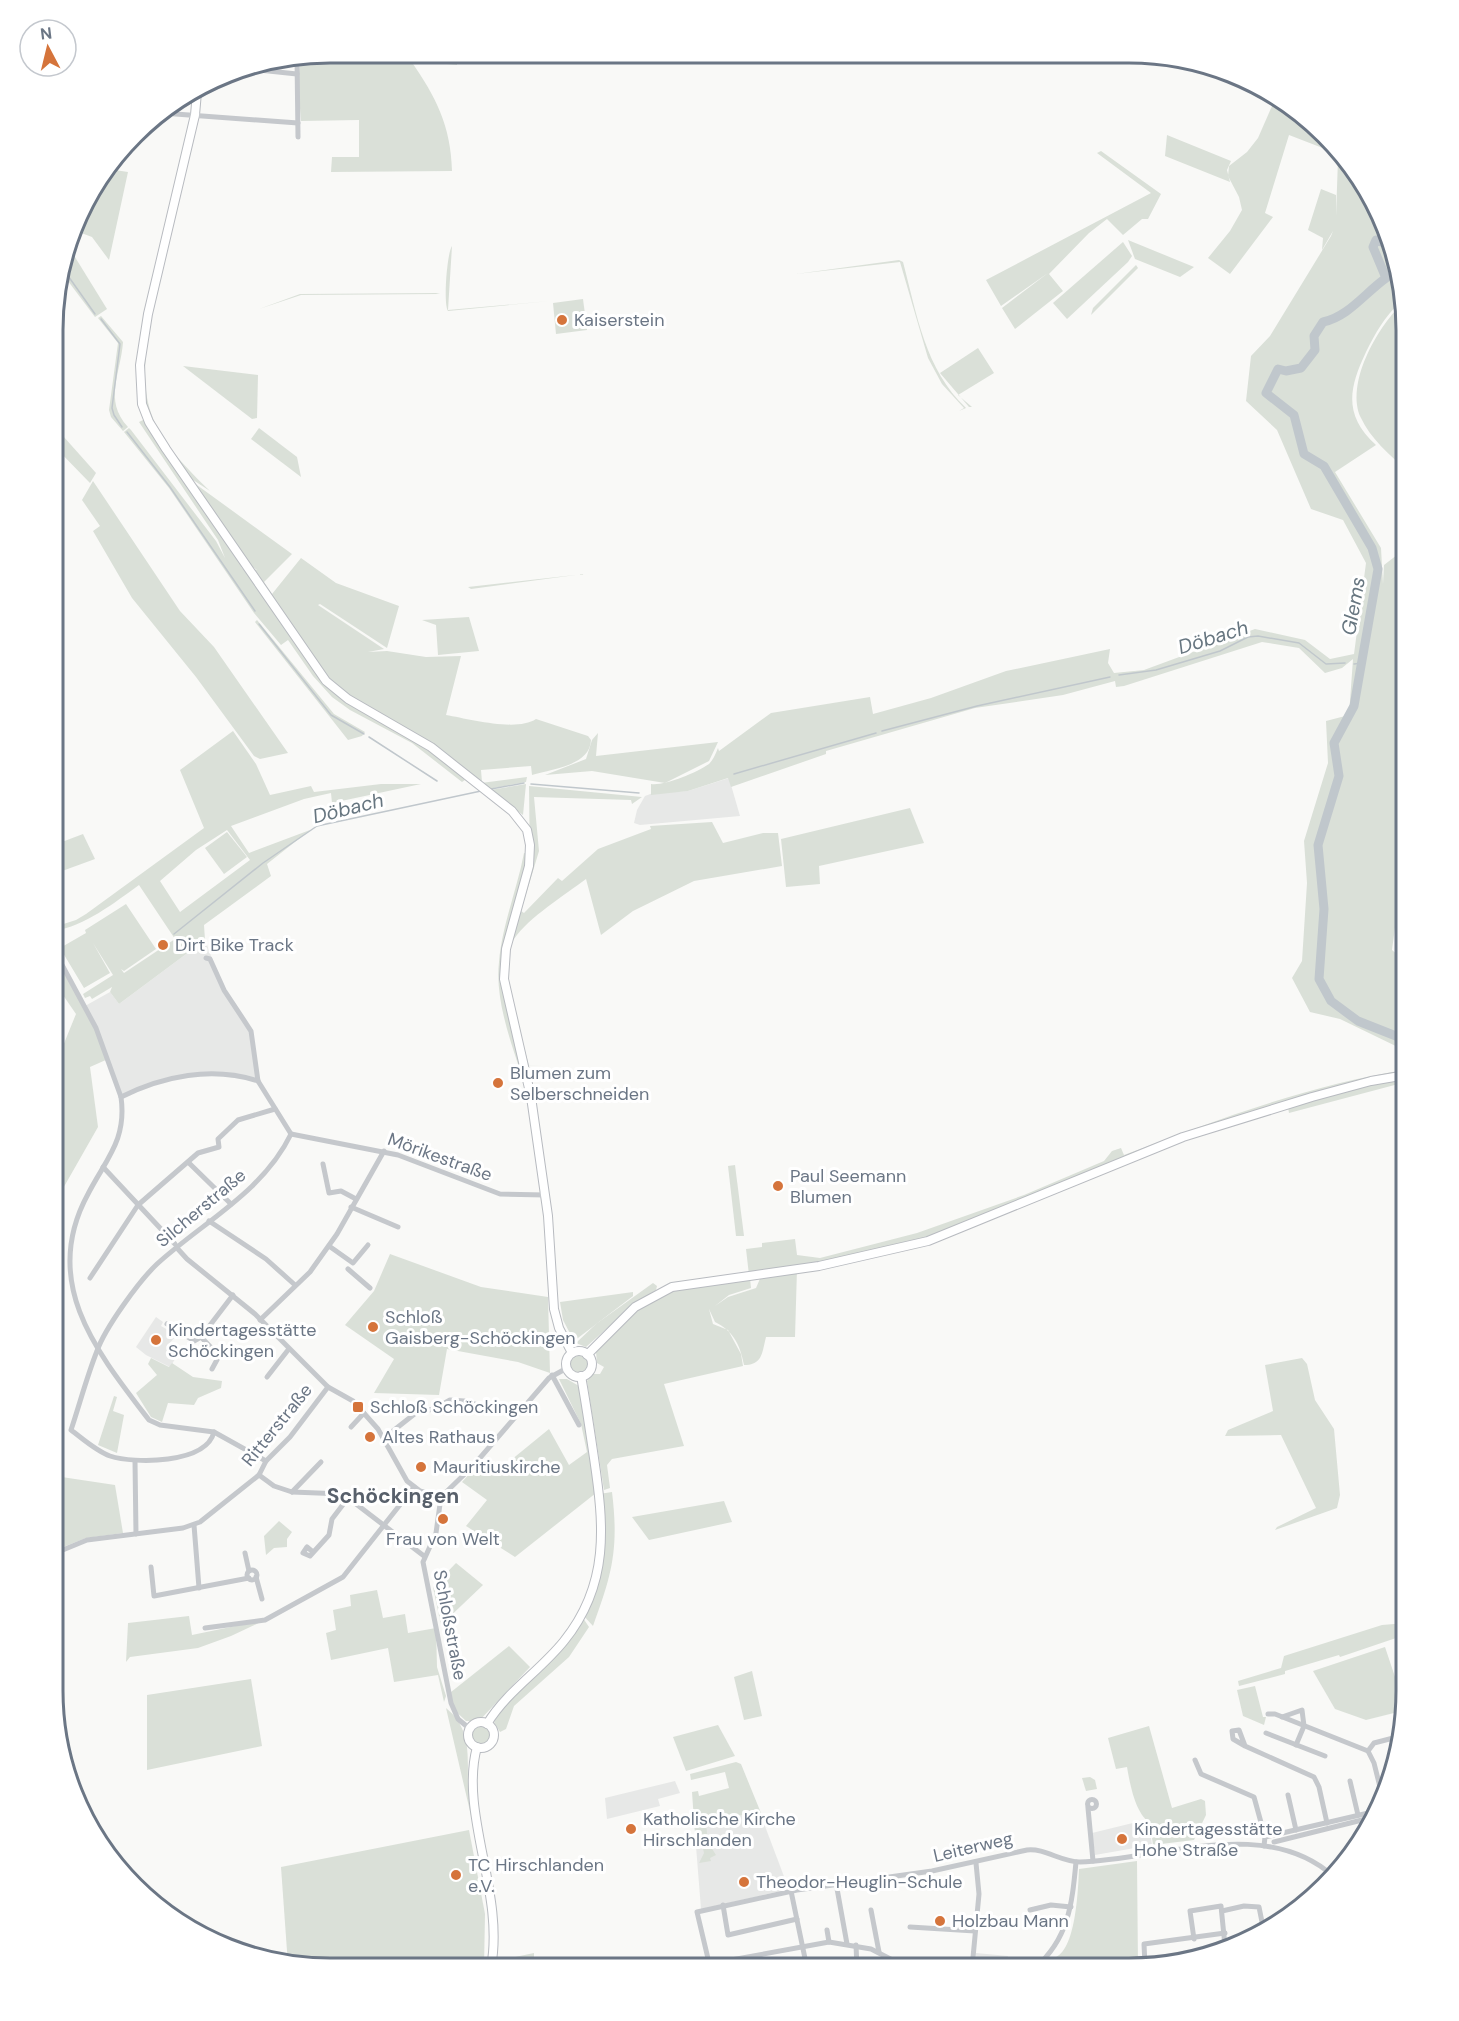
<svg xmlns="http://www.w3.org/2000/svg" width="1459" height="2021" font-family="'DM Sans',sans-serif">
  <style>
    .built { fill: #e7e8e7 }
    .green { fill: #dae0d8; fill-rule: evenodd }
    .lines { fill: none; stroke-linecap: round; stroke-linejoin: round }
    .stream { stroke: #c0c7cc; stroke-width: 1.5 }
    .river { stroke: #c0c7cc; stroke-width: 9 }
    .secondary-casing { stroke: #b8bbc0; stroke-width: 10 }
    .street { stroke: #c5c8cc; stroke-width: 5 }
    .secondary { stroke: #fff; stroke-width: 8 }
    .poi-dot { fill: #d5743b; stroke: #fff; stroke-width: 2 }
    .labels { text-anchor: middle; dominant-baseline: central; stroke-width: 6; stroke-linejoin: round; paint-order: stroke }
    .poi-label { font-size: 18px; fill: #6b7685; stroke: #fff; text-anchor: start }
    .street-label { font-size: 18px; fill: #6b7685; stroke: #fff }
    .water-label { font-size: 20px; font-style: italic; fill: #677680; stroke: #fff }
    .quarter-label { font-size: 21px; font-weight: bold; fill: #58606b; stroke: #fff }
    .rim { fill: none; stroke: #6b7685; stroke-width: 3 }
  </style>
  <rect width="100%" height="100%" fill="#f9f9f7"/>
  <!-- built -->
  <g class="built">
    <polygon points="729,778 740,816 640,825 634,823 637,810 645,796 653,793 688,791"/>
    <polygon points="205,940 224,990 251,1031 258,1081 222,1076 176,1076 121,1097 85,1006 110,992 119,1004"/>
    <polygon points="156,1317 163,1322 161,1326 177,1335 167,1346 177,1356 170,1367 146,1355 136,1347"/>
    <polygon points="675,1781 680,1793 658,1799 660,1806 607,1819 605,1798"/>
    <polygon points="760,1813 788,1887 786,1890 701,1909 694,1821"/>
    <polygon points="1145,1820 1149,1824 1152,1845 1095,1855 1092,1833"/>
    <polygon points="976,1953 1008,1956 1006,1968 974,1968"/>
  </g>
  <!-- green -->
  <g class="green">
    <polygon points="427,53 458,53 457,65 426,62"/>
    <path d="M411,61c25,36 40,65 41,110l-121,1 1,-15h27v-37l-58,1 -3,-38 2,-20z"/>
    <polygon points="1276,97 1298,110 1333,152 1289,135 1265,213 1273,217 1230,274 1208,258 1230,231 1242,210 1239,197 1228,176 1229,166 1247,152 1258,138"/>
    <polygon points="1167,135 1231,161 1227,170 1230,182 1165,156"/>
    <polygon points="1101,151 1161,194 1148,219 1142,219 1123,235 1107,219 1089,233 1049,274 1063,291 1015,329 1002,308 1048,273 1001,306 986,280 1151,193 1097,153"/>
    <path d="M1338,159l40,48 22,95c-16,16 -24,30 -34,50 -17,36 -23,63 10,93l-41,27 46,76 2,36 1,-19 22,-17v373l-10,-1 -4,30 14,12v89l-66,-32 -30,-7 -18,-34 10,-17 5,-78 -3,-42 24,-78 -2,-42 23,-6 4,-56 -11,9 -17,5 -26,-25 -37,-6 -138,44 -8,1 -1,-6 -52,14 -88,13 -149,43v3l-95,33 -3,-9 -40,13 -37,4v-11c13,2 45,-11 58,-20 4,-4 6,-9 9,-16l1,3 52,-38 99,-16 3,17 58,-16 75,-27 104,-22 -2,14 6,10 30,-3 111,-41 50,11 25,19 24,-5 12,-91 -23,-43 -32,-11 -34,-79 -31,-29 5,-45 19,-20 61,-100 2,-5 -11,19 1,-12 -15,-8 13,-41 15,6v21z"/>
    <polygon points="108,169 128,172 109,260 92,237 76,231 89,191"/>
    <polygon points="1128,240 1194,267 1180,277 1135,259"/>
    <polygon points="1123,242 1132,256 1128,262 1067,319 1053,303"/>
    <path d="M452,246l-4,64 102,-9 -102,10c-5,-7 -1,-58 4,-65z"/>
    <polygon points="70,249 107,309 95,317 62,273"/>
    <path d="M899,260l4,2c14,53 22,107 63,146l-7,3 5,-3 -22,-24 -14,-26 -28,-96 -104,12z"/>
    <polygon points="1136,265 1138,268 1091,315 1093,308"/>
    <polygon points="300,294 436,293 440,294 301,295 259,309"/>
    <polygon points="583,299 587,330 556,334 553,303"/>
    <path d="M1401,305l5,24v141c-16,-15 -36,-32 -45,-52 -16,-34 16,-90 40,-113z"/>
    <path d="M101,316l22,26c-2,31 -20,58 5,85l-5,4 -12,-14 -2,-7 9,-67 -20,-25z"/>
    <path d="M145,341h3c-12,72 13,102 62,150l-23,-15 -39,-63 -6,-30z"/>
    <polygon points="978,348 994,373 958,395 972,407 969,407 940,373"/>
    <polygon points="183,366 258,375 257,418 252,419"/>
    <polygon points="145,419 236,554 242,568 249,573 320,677 423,744 465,780 462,782 412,743 350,710 332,697 313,676 288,640 281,645 254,613 169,488 124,432 129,428 131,430 216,541 225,558 218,540 139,422"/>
    <polygon points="55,427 96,473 90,483 55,447"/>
    <polygon points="259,428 297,457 301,477 251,439"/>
    <path d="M190,480l102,74 -28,28 8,12 29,-36 35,25 63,23 -12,42 -67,-44 -2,1 66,44 -16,3 19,-1 39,6 35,-1 -15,59c23,4 71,17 90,4l52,17 3,4c-1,26 -40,29 -59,35l-1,-9 -50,4 1,12h-3l-60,-46 -64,-36 -27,-20 -78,-112 7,2 -9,-6z"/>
    <polygon points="93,481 180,611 214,647 288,753 260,759 254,756 196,677 132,598 93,531 100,526 82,500"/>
    <polygon points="583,574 471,589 468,587 584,574"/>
    <polygon points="469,617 479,651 438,655 436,625 422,620"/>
    <polygon points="257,620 334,714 365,732 362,736 348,740 255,622"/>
    <path d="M233,731l23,33 14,31 41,-9 3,6 67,-8h40l-89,19 -1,-10 -27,6 -73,27 18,27 61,-23 -43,34 4,12 -67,49 1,15 -86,64 -9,-12 2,-5 -20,12 -2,-3 -5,2 -2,-4 30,-19 -20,-32 17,30 -26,15 -24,-40 26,-15 -1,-3 41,-26 30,45 -32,22 -3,-2 3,4 51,-34 -36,-54c-25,18 -54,41 -85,46v-4l22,-7 10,-6 118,-86 -24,-58zM227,830l23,30 -70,52 -20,-31 36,-31z"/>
    <polygon points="598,733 596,756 718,742 709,761 665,783 592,771 545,775 586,759 592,740"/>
    <polygon points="527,777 526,782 488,789 481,783"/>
    <polygon points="526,784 523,815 490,790"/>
    <path d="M529,786l113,11 -10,7 -1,-4 -97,-3 5,54 -18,60 3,2 34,-35 4,3 36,-32 53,-20 -1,-3 62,-4 11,21 40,-10h15l4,33 -88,15 -61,30 -32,24 -15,-56c-21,16 -57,38 -72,60 -18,26 8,97 15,127l17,-1 -19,1 -20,-82 2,-35 21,-76z"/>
    <polygon points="910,808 924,843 819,866 820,884 786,887 781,839"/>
    <polygon points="227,832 247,857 224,874 205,848"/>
    <polygon points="83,834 95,859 54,874 54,845"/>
    <path d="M524,853l6,1 -26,108 19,107 -3,1c-11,-33 -25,-73 -21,-108 3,-37 18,-72 25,-109z"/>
    <polygon points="54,954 96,1028 108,1059 90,1067 98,1127 53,1206 54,1068 76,1014 54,982"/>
    <path d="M1406,1070v5l-188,50 -279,112 -142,32 -2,68h-29c-4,15 -3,28 -22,28 -4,-21 -11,-34 -29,-43l-6,-13 4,15 15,6 13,24 2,12 -79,18 20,62 -72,13 -5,6 3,23 -6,2 -17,-109 5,-7h8l4,-7 -7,-4 -1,-11 41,-43 35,-19 78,-12 1,10 -22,7 -14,11 13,-9 28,-9 6,-14 -13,1 -3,-26 16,-2v-4l33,-4 2,16 23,3 97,-25 107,-38 80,-34 8,-10 9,-3 3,7c86,-33 191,-72 282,-85z"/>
    <polygon points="1406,1078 1406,1082 1289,1113 1288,1107 1370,1084"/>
    <polygon points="735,1165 744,1236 736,1236 728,1166"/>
    <polygon points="390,1254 481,1287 548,1297 550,1373 518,1362 447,1349 439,1395 374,1393 394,1359 345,1325 374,1291"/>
    <polygon points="653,1283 657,1286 656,1290 632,1306 586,1347 576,1343 596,1324"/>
    <polygon points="633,1292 633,1296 574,1341 563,1320 560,1302"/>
    <circle cx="579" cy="1364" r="10"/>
    <polygon points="151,1358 169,1367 172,1363 193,1377 222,1381 221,1388 198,1398 194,1405 168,1403 162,1422 151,1417 136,1393 157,1375 148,1364"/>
    <polygon points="1302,1358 1307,1364 1315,1400 1334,1429 1340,1495 1337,1508 1275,1530 1277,1527 1316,1508 1281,1435 1225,1436 1228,1430 1273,1411 1265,1365"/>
    <polygon points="559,1379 567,1379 579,1386 596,1493 515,1557 466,1526 487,1500 462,1482 481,1461 495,1473 549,1429 569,1465 587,1452 581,1424"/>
    <polygon points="114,1396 117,1397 113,1411 124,1415 117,1453 98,1445"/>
    <polygon points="53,1420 60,1426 53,1469"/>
    <polygon points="55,1476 115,1485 123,1533 86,1538 53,1551"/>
    <path d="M612,1492c7,57 0,82 -19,134l-11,-12 19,-59 -2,-61z"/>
    <polygon points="724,1501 732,1522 649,1540 632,1517"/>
    <polygon points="279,1521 292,1532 287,1539 287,1547 274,1548 266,1555 264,1536"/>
    <polygon points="456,1563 483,1585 441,1625 433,1587"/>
    <polygon points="377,1590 383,1618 405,1614 408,1633 436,1628 437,1667 446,1696 444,1702 438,1675 394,1682 388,1648 331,1660 326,1633 336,1630 333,1610 351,1606 350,1595"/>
    <polygon points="189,1616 192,1635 265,1620 231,1636 198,1648 130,1657 126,1662 128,1623"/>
    <path d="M583,1618l6,9 -20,30 -55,49 -8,23 -6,3 -6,-10c13,-28 42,-43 61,-65 10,-12 19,-26 28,-39z"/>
    <polygon points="1406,1623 1406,1635 1402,1636 1340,1657 1339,1655 1285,1671 1285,1674 1239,1686 1238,1681 1281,1668 1284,1656 1382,1625"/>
    <polygon points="509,1646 530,1667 479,1721 466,1721 452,1708 451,1692"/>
    <polygon points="1385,1647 1406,1710 1366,1720 1335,1709 1313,1671"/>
    <polygon points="752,1671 762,1716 744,1720 734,1677"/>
    <polygon points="251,1679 262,1746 147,1770 147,1695"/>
    <polygon points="1255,1686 1263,1717 1266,1717 1264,1725 1243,1716 1237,1690"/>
    <path d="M446,1708c27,22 21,50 22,79 1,11 5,22 4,33z"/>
    <polygon points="718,1725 735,1756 686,1771 673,1737"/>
    <circle cx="481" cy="1735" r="9"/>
    <path d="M1149,1726l23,82 29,-9 4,2 1,14 -12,25 -41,5 -3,-22c-15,-10 -20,-39 -23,-56l-11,2 -8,-31z"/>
    <polygon points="736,1762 741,1764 761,1813 694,1821 692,1792 698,1791 699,1796 729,1788 725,1772 691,1780 690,1774"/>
    <polygon points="1090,1777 1095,1780 1097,1789 1086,1791 1082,1778"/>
    <polygon points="706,1823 708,1843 702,1842 696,1837 694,1824"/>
    <polygon points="469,1830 485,1914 484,1967 288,1965 281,1867"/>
    <polygon points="702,1844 709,1844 716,1855 710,1858 711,1861 699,1863 704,1853"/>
    <path d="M1137,1861l1,105 -96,2 11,-1 1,-9c22,-7 24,-67 25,-89z"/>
    <polygon points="534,1953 534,1967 496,1967 496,1961"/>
  </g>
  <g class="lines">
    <!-- stream -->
    <g class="stream">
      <polyline points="66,273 95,314"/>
      <polyline points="101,319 120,344 112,408 114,415 122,427"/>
      <polyline points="127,432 170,487 255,611"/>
      <polyline points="259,624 331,715 364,734"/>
      <polyline points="1354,664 1362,663"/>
      <polyline points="1119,675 1156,670 1220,651 1248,637 1258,636 1299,643 1326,664 1345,663"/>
      <polyline points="882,731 977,706 1110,677"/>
      <polyline points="369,737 437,781"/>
      <polyline points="734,774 876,733"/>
      <polyline points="531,784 639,793"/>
      <polyline points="491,789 524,783"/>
      <polyline points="174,934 263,863 317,826 481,791"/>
      <polyline points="1401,1681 1406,1679"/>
    </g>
    <!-- river -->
    <path class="river" d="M1387,244l-11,-4 -3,7 13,31c-21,15 -38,39 -63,44l-9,14 1,14 -14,18 -15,3 -8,-2 -12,24 28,22 10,39 20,12 48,82 6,21 -24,137 -20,37 5,33 -21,69 6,64 -5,70 12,22 27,20 48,19"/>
    <defs>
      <g id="secondary">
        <polyline points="197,92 195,115 148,314 140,365 142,404 149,422 166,449 326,681 348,699 431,747 512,811 527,830 530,845 529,866 506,949 504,979 531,1097 548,1216 554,1309 559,1328 572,1353"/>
        <circle cx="579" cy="1364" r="13"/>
        <polyline points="587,1355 635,1307 672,1287 819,1266 928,1241 1183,1137 1312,1097 1371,1081 1406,1075"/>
        <circle cx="481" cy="1735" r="13"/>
        <path d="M487,1724c20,-33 53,-53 77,-83 46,-57 40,-116 30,-183 -4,-27 -8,-55 -13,-82"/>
        <path d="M477,1747c-18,66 28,147 14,220"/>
      </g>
    </defs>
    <!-- secondary casing -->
    <use href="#secondary" class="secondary-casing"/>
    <!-- street -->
    <g class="street">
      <polyline points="297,58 298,137"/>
      <polyline points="239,68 297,74"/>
      <polyline points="162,113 298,123"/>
      <path d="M54,950l42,78 25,69c6,43 -15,62 -33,97 -48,88 8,157 61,226l11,5 54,7 52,29"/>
      <polyline points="206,958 210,959 224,990 251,1031 258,1081 291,1134"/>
      <path d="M121,1097c42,-21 91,-31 137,-16"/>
      <polyline points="291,1134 398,1155 500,1194 545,1195"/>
      <polyline points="189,1163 231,1204"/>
      <polyline points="323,1164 329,1193 341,1191 356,1199"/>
      <polyline points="103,1167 175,1244"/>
      <polyline points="351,1207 398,1227"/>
      <polyline points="209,1221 266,1259 295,1285"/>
      <polyline points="329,1246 353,1263 368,1245"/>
      <polyline points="177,1248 187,1259 255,1314 328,1387 353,1401 378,1429 407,1481 420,1491 441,1497"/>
      <polyline points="348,1269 370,1288"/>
      <polyline points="90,1278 138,1205 198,1153 219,1147 218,1139 238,1120 275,1109"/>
      <polyline points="260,1320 310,1272 337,1234 384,1151"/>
      <polyline points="167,1324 194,1341 201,1337"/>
      <polyline points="212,1369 219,1356 201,1337 233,1295"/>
      <polyline points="552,1375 579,1425"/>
      <polyline points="267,1377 288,1350"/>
      <polyline points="351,1427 364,1413"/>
      <path d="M214,1432c-8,32 -80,32 -104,24 -14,-5 -27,-17 -39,-26 9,-27 16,-54 26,-79 8,-23 42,-70 60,-87 46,-42 106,-72 134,-130"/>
      <polyline points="384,1438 417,1412 434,1409 450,1400 464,1401 516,1416"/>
      <polyline points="135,1461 136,1534"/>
      <polyline points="259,1475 274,1486 292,1492 343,1494 424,1556"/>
      <polyline points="292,1492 321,1462"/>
      <polyline points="441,1497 436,1533 423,1562 451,1703 458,1719 470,1729"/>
      <polyline points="441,1497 473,1466 549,1378 567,1368"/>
      <polyline points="194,1525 199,1588"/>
      <polyline points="313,1552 307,1547 303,1553 310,1556 329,1535 332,1519 348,1498"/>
      <polyline points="245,1553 249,1571"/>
      <polyline points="53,1554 87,1540 183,1528 200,1522 259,1475 266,1461 290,1437 328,1387"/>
      <polyline points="151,1567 154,1596 249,1578"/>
      <circle cx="252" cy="1575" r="5"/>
      <polyline points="256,1577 262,1599"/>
      <polyline points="205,1628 265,1620 343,1577 414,1487"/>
      <polyline points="1268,1714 1275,1714 1368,1751 1374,1763 1383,1799"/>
      <polyline points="1282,1717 1302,1710 1304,1726 1296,1745"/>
      <polyline points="1266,1733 1325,1756"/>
      <polyline points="1245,1746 1233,1739 1232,1731 1239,1730 1245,1746 1314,1777 1319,1787 1327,1823"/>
      <polyline points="1368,1751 1374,1743 1401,1736"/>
      <polyline points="1195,1760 1201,1774 1254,1797 1265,1837"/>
      <polyline points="1350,1781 1358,1815"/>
      <polyline points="1288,1795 1296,1830"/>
      <circle cx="1092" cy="1804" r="4.5"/>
      <polyline points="1088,1808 1093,1861"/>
      <polyline points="1274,1842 1374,1817"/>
      <polyline points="1264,1846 1265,1837 1377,1811"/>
      <polyline points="836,1883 847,1944"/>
      <polyline points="791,1891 807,1968"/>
      <polyline points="723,1905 728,1935 797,1919"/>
      <polyline points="871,1910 879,1952"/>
      <polyline points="1030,1910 1051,1905 1071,1907"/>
      <polyline points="1222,1911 1244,1906 1259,1907 1264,1932"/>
      <polyline points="910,1927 975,1931"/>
      <polyline points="827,1930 829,1942"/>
      <polyline points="1194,1939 1190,1911 1221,1906 1225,1946"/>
      <polyline points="1225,1944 1255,1938"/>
      <polyline points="856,1945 857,1968"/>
      <polyline points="709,1964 829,1942 871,1949 908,1968"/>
      <polyline points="1145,1965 1144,1944 1225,1933"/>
      <path d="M710,1967l-13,-55 100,-22 135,-19 95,-21c18,-2 34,12 53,12 79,-2 185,-47 253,14"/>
      <polyline points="972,1968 979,1894 976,1863"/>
      <path d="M1035,1968c34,-30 37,-64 41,-106"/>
    </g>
    <!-- secondary -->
    <use href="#secondary" class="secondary"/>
  </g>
  <!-- markers -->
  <g class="poi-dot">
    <circle cx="562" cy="320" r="6"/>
    <circle cx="163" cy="945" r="6"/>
    <circle cx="498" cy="1083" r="6"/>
    <circle cx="778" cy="1186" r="6"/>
    <circle cx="373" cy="1327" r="6"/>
    <circle cx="156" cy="1340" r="6"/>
    <rect x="352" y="1401" width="12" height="12" rx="3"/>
    <circle cx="370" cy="1437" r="6"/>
    <circle cx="421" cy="1467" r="6"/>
    <circle cx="443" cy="1519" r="6"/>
    <circle cx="631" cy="1829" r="6"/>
    <circle cx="1122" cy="1839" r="6"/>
    <circle cx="456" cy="1875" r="6"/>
    <circle cx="744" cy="1882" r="6"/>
    <circle cx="940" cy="1921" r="6"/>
  </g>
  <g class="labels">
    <!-- poi labels -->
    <g class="poi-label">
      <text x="574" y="320">Kaiserstein</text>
      <text x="175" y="945">Dirt Bike Track</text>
      <text x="510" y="1073">Blumen zum<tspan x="510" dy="21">Selberschneiden</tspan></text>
      <text x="790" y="1176">Paul Seemann<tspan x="790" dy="21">Blumen</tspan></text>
      <text x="385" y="1317">Schloß<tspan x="385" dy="21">Gaisberg-Schöckingen</tspan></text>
      <text x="168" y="1330">Kindertagesstätte<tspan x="168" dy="21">Schöckingen</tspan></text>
      <text x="370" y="1407">Schloß Schöckingen</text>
      <text x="382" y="1437">Altes Rathaus</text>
      <text x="433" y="1467">Mauritiuskirche</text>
      <text x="443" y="1539" text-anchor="middle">Frau von Welt</text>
      <text x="643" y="1819">Katholische Kirche<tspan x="643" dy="21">Hirschlanden</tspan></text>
      <text x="1134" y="1829">Kindertagesstätte<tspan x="1134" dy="21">Hohe Straße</tspan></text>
      <text x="468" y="1865">TC Hirschlanden<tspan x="468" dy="21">e.V.</tspan></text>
      <text x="756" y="1882">Theodor-Heuglin-Schule</text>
      <text x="952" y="1921">Holzbau Mann</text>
    </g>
    <!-- street labels -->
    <g class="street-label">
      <text transform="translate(440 1157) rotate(20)">Mörikestraße</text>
      <text transform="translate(201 1208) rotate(-40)">Silcherstraße</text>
      <text transform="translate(277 1425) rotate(-51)">Ritterstraße</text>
      <text transform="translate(450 1625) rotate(79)">Schloßstraße</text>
      <text transform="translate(973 1847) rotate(-13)">Leiterweg</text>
    </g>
    <!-- water labels -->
    <g class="water-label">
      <text transform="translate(1353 606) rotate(-80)">Glems</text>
      <text transform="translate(1213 637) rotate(-17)">Döbach</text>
      <text transform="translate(348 808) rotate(-14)">Döbach</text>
    </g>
    <!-- quarter labels -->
    <g class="quarter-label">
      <text x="393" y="1496">Schöckingen</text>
    </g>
  </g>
  <!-- crop -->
  <path d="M0 0H1459V2021H0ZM330 63H1129A267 267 0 0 1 1396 330V1691A267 267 0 0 1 1129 1958H330A267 267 0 0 1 63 1691V330A267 267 0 0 1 330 63Z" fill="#fff" fill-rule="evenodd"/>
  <path class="rim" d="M330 63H1129A267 267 0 0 1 1396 330V1691A267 267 0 0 1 1129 1958H330A267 267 0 0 1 63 1691V330A267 267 0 0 1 330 63Z"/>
  <!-- north arrow -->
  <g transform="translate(48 48) rotate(353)"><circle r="28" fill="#ffffff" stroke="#c4c8ce" stroke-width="1.5"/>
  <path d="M0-4.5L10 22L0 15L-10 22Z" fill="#d5743b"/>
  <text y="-9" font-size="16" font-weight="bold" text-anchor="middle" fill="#6b7685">N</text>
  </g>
</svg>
